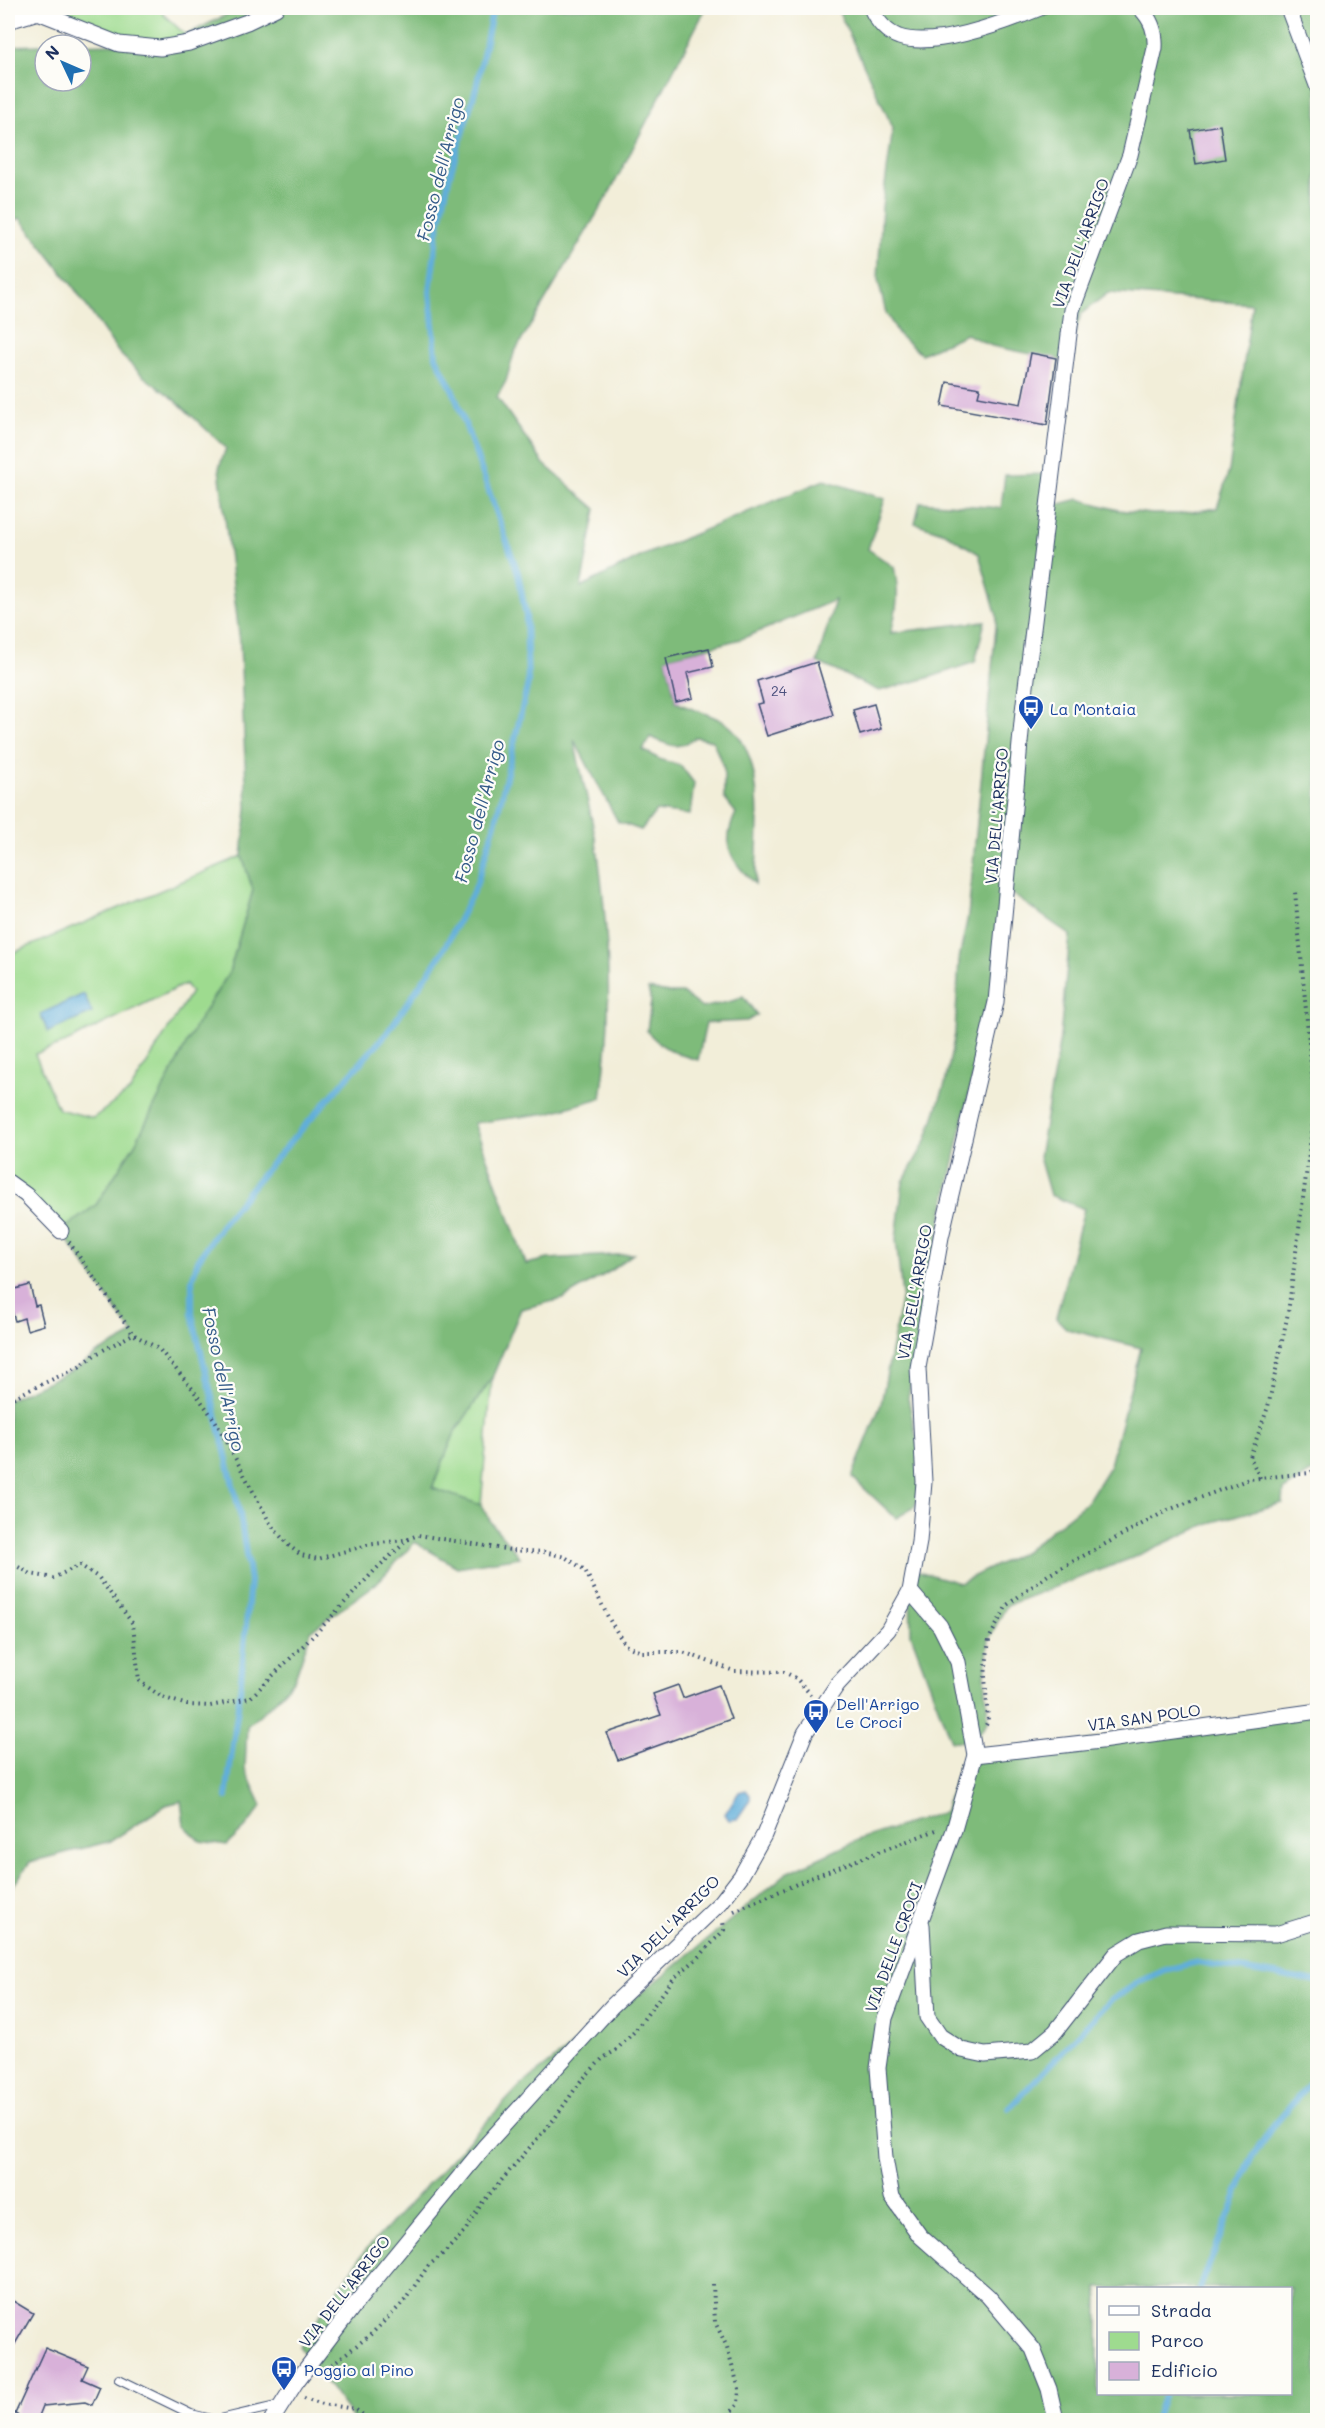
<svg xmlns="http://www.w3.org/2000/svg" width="1325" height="2428" font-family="Mali,sans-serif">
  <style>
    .green { fill: #9edb8f; stroke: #5c8576; stroke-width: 1.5; fill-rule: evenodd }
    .forest { fill: #7ebb7a; stroke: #4c756c; stroke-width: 1.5; fill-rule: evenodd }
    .water { fill: #61aeda; stroke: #3e6e9c; stroke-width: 1.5 }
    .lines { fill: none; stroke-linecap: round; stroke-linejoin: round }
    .stream { stroke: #61aeda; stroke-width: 6 }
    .building { fill: #d8b1d9 }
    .lane-casing { stroke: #3b4c70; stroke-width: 10 }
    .street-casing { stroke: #3b4c70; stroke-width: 17 }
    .path { stroke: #3b4c70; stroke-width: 4; stroke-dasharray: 1.5 4.5; stroke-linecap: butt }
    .lane { stroke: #fff; stroke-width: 8 }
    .street { stroke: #fff; stroke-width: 15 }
    .labels { text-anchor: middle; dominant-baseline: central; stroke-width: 4.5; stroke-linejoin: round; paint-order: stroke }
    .number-label { font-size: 14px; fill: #4a507d }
    .street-label { font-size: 16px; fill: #1b2f5e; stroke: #fdfcf7 }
    .transit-label { font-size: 16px; fill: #164399; stroke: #fdfcf7; text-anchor: start }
    .water-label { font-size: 18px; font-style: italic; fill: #345b89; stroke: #fdfcf7 }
  </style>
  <rect width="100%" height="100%" fill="#fdfcf7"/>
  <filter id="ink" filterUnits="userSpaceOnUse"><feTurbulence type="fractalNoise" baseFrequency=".0167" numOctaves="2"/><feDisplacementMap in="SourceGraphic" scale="12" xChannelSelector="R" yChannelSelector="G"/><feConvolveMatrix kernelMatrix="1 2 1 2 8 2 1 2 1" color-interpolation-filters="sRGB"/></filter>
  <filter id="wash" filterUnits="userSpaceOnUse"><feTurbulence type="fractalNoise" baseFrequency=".008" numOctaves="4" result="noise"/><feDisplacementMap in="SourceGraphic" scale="24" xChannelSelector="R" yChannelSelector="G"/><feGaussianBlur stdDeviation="1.35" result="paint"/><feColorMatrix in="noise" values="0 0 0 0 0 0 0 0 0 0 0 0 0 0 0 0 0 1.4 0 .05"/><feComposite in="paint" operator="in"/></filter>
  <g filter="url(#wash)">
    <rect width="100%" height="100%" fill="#f2eed9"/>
    <!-- green -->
    <g class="green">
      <polygon points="35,8 161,8 164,15 186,35 160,48 119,44"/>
      <path d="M242,856l11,34 -24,83 -32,50 -62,121 -39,61 -35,26 -53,-49v-227zM185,984l6,8 -61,99 -37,27 -35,-9 -23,-55 27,-10z"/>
      <polygon points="492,1378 481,1505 432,1489 455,1432"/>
    </g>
    <!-- forest -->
    <g class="forest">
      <path d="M240,8h466l-95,182 -97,163 -8,28 -9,16 47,67 52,45 -15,78 61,-31 182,-76 61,19 -17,50 26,18c6,23 3,42 -3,66l94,-12 -10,41 -44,15 -52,14 -62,-29 18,-62 -94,39 -75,19 10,44c17,9 35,11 51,22 40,30 31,115 28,160 -24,-24 -35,-38 -19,-71l-12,-15v-29l-11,-28 -17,-4c-21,15 -25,8 -46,0l-7,13 16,9 22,7 13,17 -4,32 -34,-4 -15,19 -23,-8 -44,-82c8,40 20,81 25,121 10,79 14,158 2,237l-53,15 -74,10 52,141 22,-5 85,-5 -24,18 -47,27 -41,10 -29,69 -37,54 -23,56 49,17 11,19 28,33 -63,10 -42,-25 -38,41 -66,48 -16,47 -22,25 -26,23 -2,43 17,37 -17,22 -18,17 -27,-4 -16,-16 -3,-24 -15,4 -55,36 -81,21 -22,31v-493l71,-33 17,-13 37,-20 -72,-103 35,-26 39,-61 62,-121 32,-50 24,-83 -11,-34 5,-49 -7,-164 -21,-175 7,-20 -52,-49 -31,-23 -24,-23 -47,-68 -52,-67 -12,6v-178l37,-1v36h36v-36h-16l54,-1 41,4z"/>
      <polygon points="837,8 1317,8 1317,1472 1310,1473 1284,1490 1283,1503 1209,1523 1132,1558 1007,1605 989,1639 985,1676 988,1721 973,1742 951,1741 911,1634 910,1591 914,1570 960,1583 1025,1551 1087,1502 1110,1465 1141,1348 1067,1329 1056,1318 1084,1209 1050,1195 1039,1157 1060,1038 1070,935 1002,887 994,980 942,1216 908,1398 923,1469 915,1507 896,1518 852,1477 881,1404 902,1295 896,1239 903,1182 926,1141 945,1084 955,1034 959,959 968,916 997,616 979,554 945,533 915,523 920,502 1001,508 1005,475 1052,474 1048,507 1079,499 1118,510 1152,514 1179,514 1217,508 1229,471 1252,304 1108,293 1081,314 1066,361 992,346 966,334 921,354 899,335 886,313 878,280 882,207 893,128"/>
      <path d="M648,989l21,4h13l20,15 34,-8 7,-4 14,19 -10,6 -41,2 -8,37c-22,-6 -36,-11 -51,-29l4,-30z"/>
      <path d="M1317,1711v709h-963l-55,-74 65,-94 155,-165 149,-115 119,-99 73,-34 84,-27 16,-49 15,-8zM1098,2288h192v106h-192z"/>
    </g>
    <!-- water -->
    <g class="water">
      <polygon points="84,994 92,1013 48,1032 40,1014"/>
      <polygon points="746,1790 750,1795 750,1800 737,1819 729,1820 725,1814 739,1792"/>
    </g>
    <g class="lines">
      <!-- stream -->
      <g class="stream">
        <polyline points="226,1797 240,1691 250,1581 240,1514 192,1314 192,1280 198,1260 225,1220 270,1165 387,1033 442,953 476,886 496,820 528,683 526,616 518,573 454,393 436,357 430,292 437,234 450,174 476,88 493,8"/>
        <polyline points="1009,2108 1110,2001 1139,1982 1165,1970 1198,1962 1318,1982"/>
        <polyline points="1200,2288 1250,2161 1270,2130 1318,2074"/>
        <polyline points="1155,2420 1164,2394"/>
      </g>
    </g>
    <g id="blocks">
      <!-- building -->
      <g class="building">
        <polygon points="1220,125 1225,159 1196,164 1190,130"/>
        <polygon points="1031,353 1056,358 1047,425 942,406 947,382 980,388 978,396 1021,404"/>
        <polygon points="709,648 713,667 687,673 693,698 676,702 666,658"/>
        <polygon points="817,662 833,715 767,736 757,704 763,703 757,681"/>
        <polygon points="874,704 881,729 860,735 853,710"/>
        <polygon points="30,1285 35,1306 39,1305 44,1325 27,1330 24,1318 15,1321 12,1311 8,1313 8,1291"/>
        <polygon points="678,1685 683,1698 719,1685 731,1719 618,1760 607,1733 661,1715 653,1694"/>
        <polygon points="8,2298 33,2313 8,2356"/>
        <polygon points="45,2348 88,2366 82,2379 100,2387 92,2405 85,2402 43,2406 37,2421 29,2421 15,2414"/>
      </g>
    </g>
  </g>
  <g filter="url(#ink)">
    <use href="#blocks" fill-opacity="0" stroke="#3b4c70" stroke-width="1.5"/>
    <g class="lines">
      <defs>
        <polyline id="lane" points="119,2379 191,2414 216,2420 280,2405"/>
        <g id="street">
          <path d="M871,8c6,13 14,24 28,29 37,12 107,-15 141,-29"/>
          <polyline points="1288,8 1318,88"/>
          <polyline points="8,21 38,12 119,44 160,48 189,43 247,22 276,8"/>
          <polyline points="8,1182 26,1195 61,1231"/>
          <polyline points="910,1591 940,1626 958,1662 975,1755 954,1830 885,2018 878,2068 885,2158 892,2197 920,2236 988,2296 1033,2349 1049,2389 1056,2420"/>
          <polyline points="975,1755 1101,1741 1318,1711"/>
          <polyline points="922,1925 927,2017 940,2036 962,2050 985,2055 1032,2051 1055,2032 1116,1954 1139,1940 1166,1933 1276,1934 1318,1921"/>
          <path d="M272,2420l24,-38 60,-79 129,-157 127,-140 109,-104 20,-26 23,-41 41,-102 32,-48 51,-55 22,-39 9,-49 5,-60 -6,-114 23,-131 55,-235 27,-291 49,-401 58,-155 25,-107c1,-16 -3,-28 -15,-40"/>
        </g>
      </defs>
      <!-- lane casing -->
      <use href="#lane" class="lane-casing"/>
      <!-- street casing -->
      <use href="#street" class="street-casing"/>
      <!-- path -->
      <g class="path">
        <polyline points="69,1242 133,1334 159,1349 191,1387 216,1422 271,1525 288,1545 301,1555 318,1559 367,1545 410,1539"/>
        <polyline points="8,1400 79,1367 96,1354 133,1334"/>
        <polyline points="1260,1478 1250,1457 1268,1407 1288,1313 1315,1107 1295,892"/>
        <polyline points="8,1561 31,1574 53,1578 80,1565 99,1578 133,1624 139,1681 162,1697 187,1705 210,1706 250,1698 318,1631 376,1569 410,1538 418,1535 510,1550 544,1552 565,1557 585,1570 609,1619 625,1645 641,1652 683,1652 734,1671 784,1672 796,1678 811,1695"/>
        <polyline points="986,1725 988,1721 985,1676 989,1639 1007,1605 1048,1575 1168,1510 1249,1479 1310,1473 1318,1467"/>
        <polyline points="734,1911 815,1876 939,1829"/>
        <polyline points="713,2284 715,2322 727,2347 739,2389 738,2404 723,2420"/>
        <polyline points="332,2364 369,2336 403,2303 428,2266 444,2253 465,2231 482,2203 555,2118 580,2082 602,2059 616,2050 634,2032 674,1978 699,1957 724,1930 723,1921"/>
        <polyline points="304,2398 323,2404 355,2409 370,2420"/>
      </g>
      <!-- lane -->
      <use href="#lane" class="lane"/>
      <!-- street -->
      <use href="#street" class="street"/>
    </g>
  </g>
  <!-- icons -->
  <defs>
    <symbol id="bus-pin" viewBox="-11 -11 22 30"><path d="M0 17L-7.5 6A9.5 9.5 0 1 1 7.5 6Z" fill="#1a4fb4" stroke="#fdfcf7"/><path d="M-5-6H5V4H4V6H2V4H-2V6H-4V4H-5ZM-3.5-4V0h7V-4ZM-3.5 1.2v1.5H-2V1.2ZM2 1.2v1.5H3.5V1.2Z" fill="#fff"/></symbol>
  </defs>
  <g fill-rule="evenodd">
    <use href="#bus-pin" x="1016" y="693" width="30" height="40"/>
    <use href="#bus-pin" x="801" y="1697" width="30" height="40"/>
    <use href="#bus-pin" x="269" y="2354" width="30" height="40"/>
  </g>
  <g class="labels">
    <!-- number labels -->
    <g class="number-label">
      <text x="779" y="690">24</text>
    </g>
    <!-- street labels -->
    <g class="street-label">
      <text transform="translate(1080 243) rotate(-70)">VIA DELL'ARRIGO</text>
      <text transform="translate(996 816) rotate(-85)">VIA DELL'ARRIGO</text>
      <text transform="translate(914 1292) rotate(-80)">VIA DELL'ARRIGO</text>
      <text transform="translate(1144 1717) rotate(-8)">VIA SAN POLO</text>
      <text transform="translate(668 1926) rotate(-45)">VIA DELL'ARRIGO</text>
      <text transform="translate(893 1947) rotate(-70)">VIA DELLE CROCI</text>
      <text transform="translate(344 2291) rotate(-52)">VIA DELL'ARRIGO</text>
    </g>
    <!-- transit labels -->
    <g class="transit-label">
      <text x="1050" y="708">La Montaia</text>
      <text x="836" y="1703">Dell'Arrigo<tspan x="836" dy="18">Le Croci</tspan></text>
      <text x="304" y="2369">Poggio al Pino</text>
    </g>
    <!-- water labels -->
    <g class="water-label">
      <text transform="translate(440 169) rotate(-76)">Fosso dell'Arrigo</text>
      <text transform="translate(479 811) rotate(-75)">Fosso dell'Arrigo</text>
      <text transform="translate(224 1379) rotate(78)">Fosso dell'Arrigo</text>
    </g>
  </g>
  <!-- margin -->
  <rect width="1325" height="2428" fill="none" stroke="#fdfcf7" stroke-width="30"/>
  <!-- legend -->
  <rect x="1097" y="2287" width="195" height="108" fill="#fdfcf7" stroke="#a3aaba" stroke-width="1.5"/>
  <rect x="1109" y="2306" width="30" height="9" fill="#ffffff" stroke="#a3aaba" stroke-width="1.5"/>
  <text x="1151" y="2317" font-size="18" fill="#1b2f5e">Strada</text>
  <rect x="1109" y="2332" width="30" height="18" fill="#9edb8f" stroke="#a3aaba" stroke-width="1.5"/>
  <text x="1151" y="2347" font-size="18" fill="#1b2f5e">Parco</text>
  <rect x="1109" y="2362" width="30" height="18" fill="#d8b1d9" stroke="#a3aaba" stroke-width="1.5"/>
  <text x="1151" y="2377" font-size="18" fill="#1b2f5e">Edificio</text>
  <!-- north arrow -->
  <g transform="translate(63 63) rotate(314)"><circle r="28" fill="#fdfcf7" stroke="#a3aaba" stroke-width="1.5"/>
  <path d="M0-4.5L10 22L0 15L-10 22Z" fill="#1f6fb2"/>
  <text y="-9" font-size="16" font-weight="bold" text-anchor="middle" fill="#1b2f5e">N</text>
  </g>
</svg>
